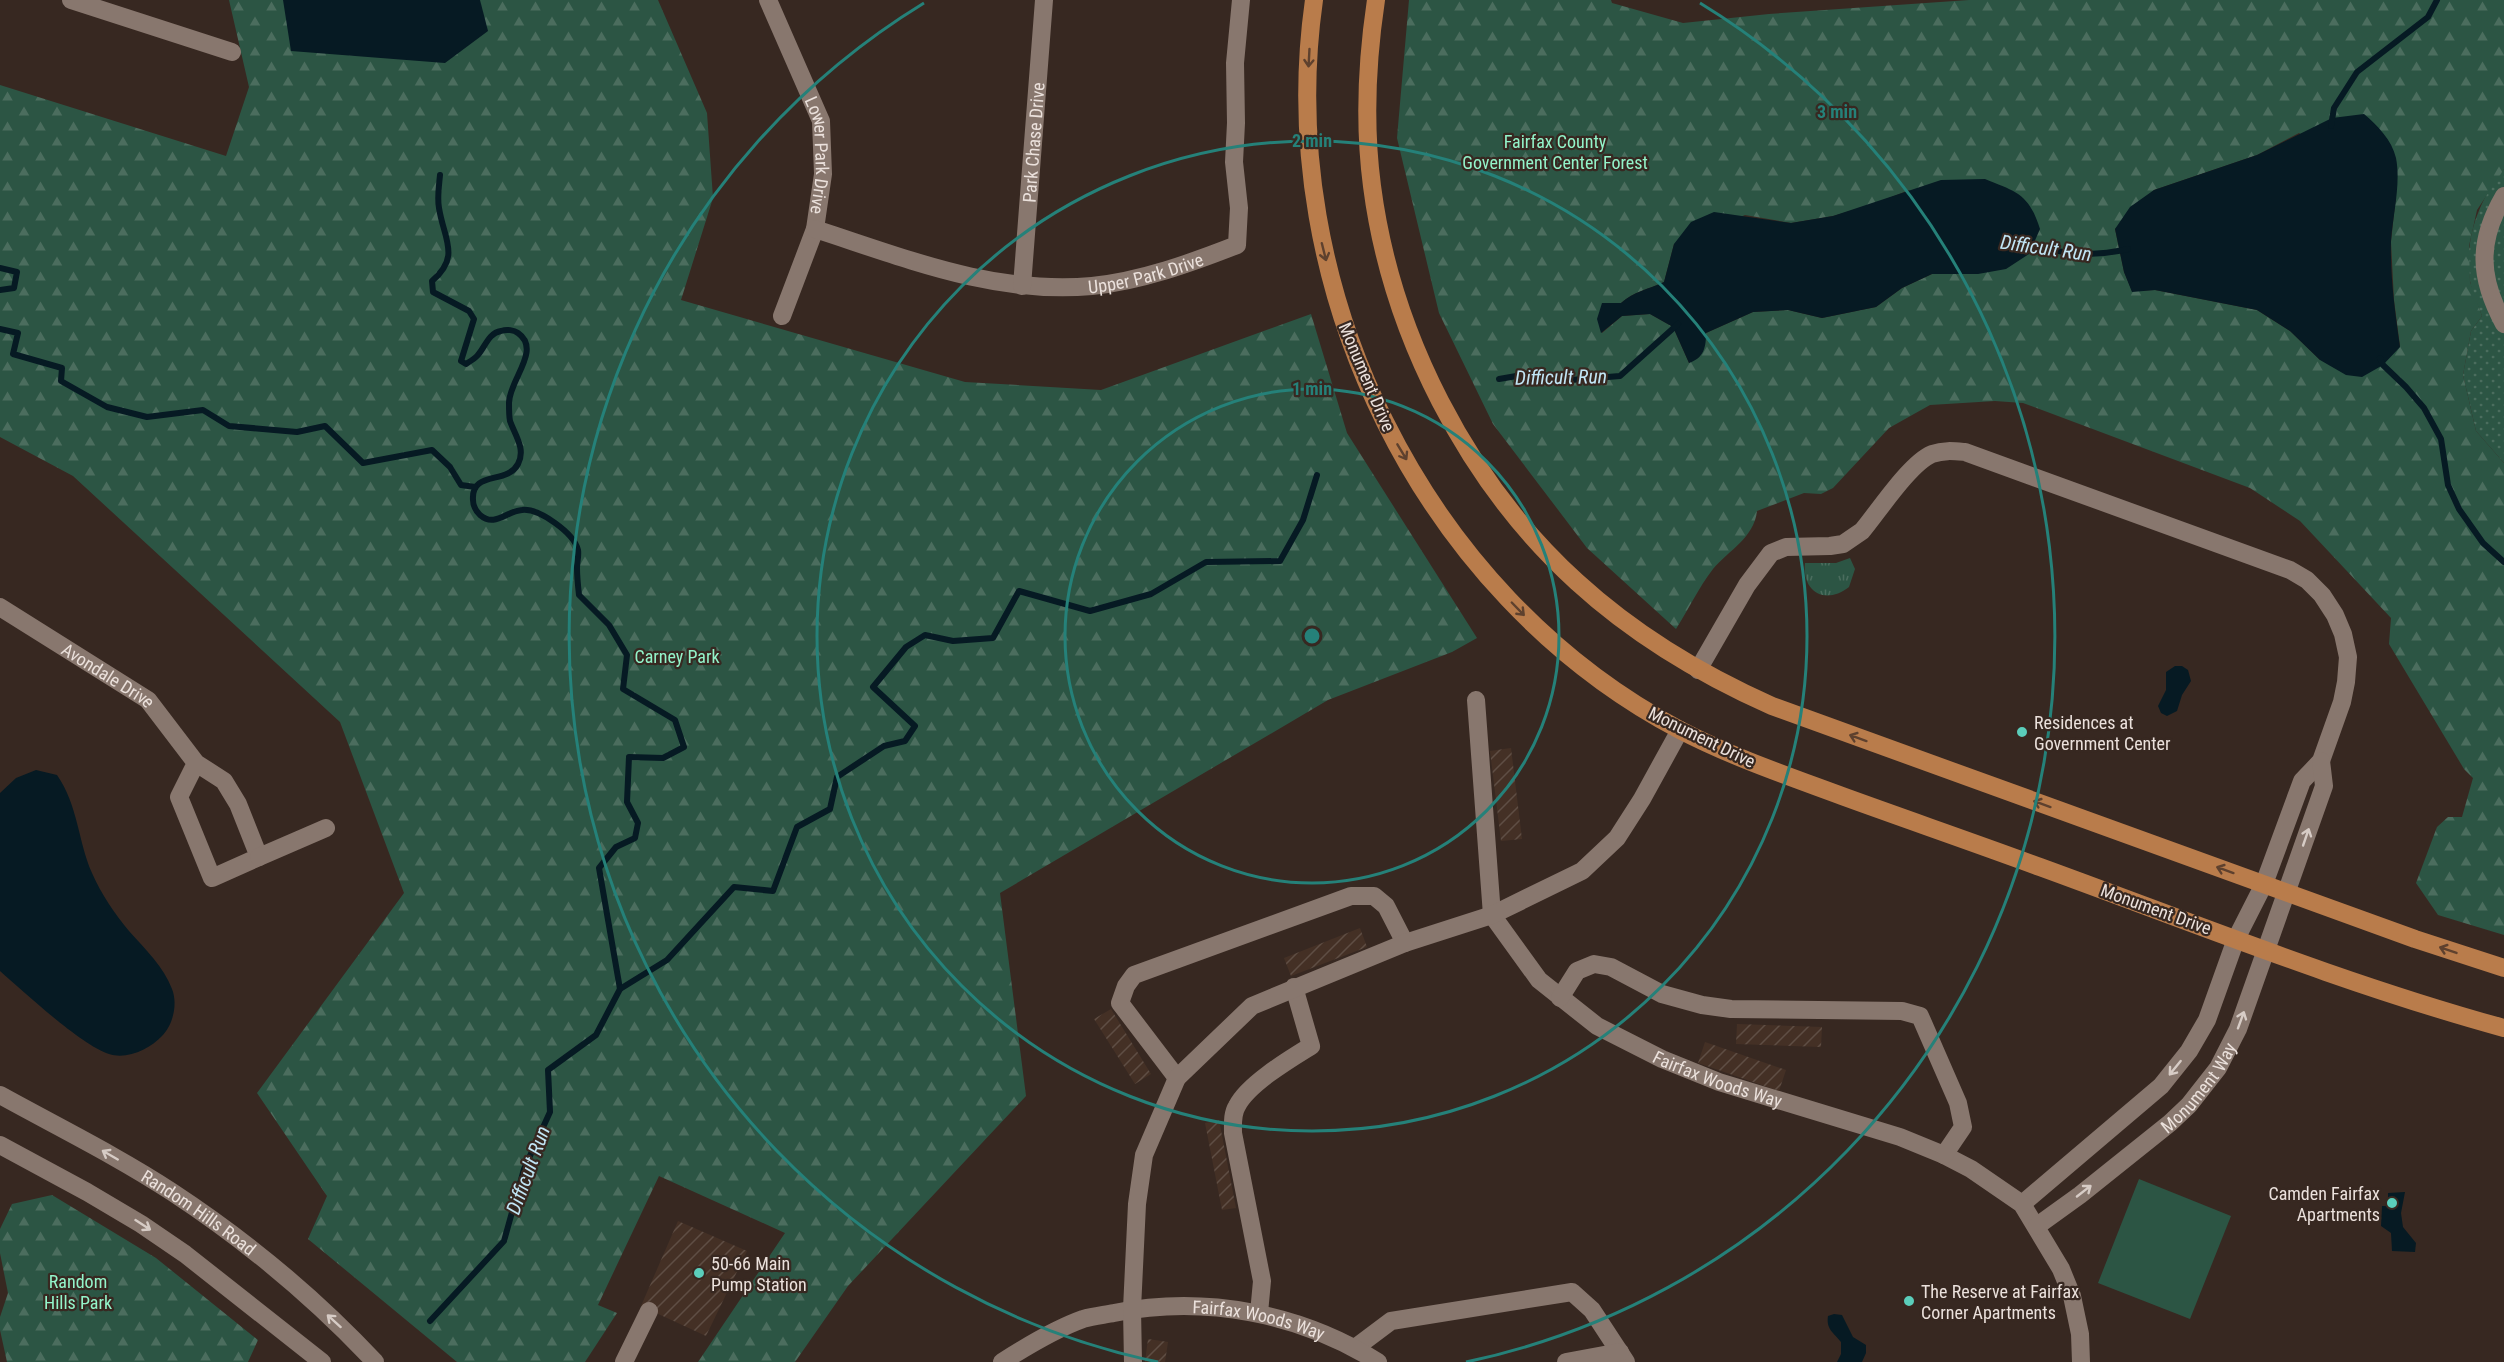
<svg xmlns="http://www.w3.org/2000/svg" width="2504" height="1362" font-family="'Roboto Condensed',sans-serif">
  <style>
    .industrial { fill: url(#industrial-furrows) }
    .grass { fill: url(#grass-dots) }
    .forest { fill: url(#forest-firs); fill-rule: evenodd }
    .park { fill: url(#park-tufts) }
    .pitch { fill: #2c5544 }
    .water { fill: #061a23 }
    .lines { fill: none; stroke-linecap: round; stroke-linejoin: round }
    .stream { stroke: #061a23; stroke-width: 6 }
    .minor { stroke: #88776e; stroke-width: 18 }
    .major { stroke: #b97c4b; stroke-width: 18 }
    .oneway { stroke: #5e412e }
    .oneway2 { stroke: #d7ccc6 }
    .ring { fill: none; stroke: #258179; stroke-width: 3 }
    .poi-dot { fill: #5bcebb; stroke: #372821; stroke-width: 2 }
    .labels { text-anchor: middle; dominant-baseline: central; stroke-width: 4.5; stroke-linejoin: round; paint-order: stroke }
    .park-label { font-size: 18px; fill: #93f4ca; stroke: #372821 }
    .street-label { font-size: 18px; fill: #ebe1dc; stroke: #372821 }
    .poi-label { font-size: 18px; fill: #ebe1dc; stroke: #372821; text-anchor: start }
    .water-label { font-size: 20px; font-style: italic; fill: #c1e5f5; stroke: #372821 }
    .centre { fill: #258179; stroke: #372821; stroke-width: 3 }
    .ring-label { font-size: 18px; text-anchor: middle; font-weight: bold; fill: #258179; stroke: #372821; stroke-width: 4.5; stroke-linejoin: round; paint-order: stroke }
  </style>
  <defs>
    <pattern id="industrial-furrows" width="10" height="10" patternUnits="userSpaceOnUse" patternTransform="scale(1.5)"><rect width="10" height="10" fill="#443025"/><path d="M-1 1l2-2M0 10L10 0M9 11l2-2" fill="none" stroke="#5f4e44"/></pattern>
    <pattern id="grass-dots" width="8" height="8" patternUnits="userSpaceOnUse" patternTransform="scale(1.5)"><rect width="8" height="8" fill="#2c5544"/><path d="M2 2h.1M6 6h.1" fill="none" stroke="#4b6d5e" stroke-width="1.8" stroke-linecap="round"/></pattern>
    <pattern id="forest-firs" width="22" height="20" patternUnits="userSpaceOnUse" patternTransform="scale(1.5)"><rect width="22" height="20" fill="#2c5544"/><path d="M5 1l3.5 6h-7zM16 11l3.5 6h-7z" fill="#4b6d5e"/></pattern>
    <pattern id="park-tufts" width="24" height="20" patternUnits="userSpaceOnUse" patternTransform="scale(1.5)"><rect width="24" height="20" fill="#2c5544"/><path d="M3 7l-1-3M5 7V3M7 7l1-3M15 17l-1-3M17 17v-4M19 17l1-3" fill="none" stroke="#4b6d5e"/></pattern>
  </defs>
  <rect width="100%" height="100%" fill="#372821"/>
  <!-- industrial -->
  <g class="industrial">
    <polygon points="1511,748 1522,839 1501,841 1490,751"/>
    <polygon points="1360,928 1367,947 1291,976 1284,958"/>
    <polygon points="1111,1009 1151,1074 1135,1084 1094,1019"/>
    <polygon points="1737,1024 1822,1027 1821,1047 1736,1044"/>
    <polygon points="1705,1042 1786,1070 1779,1091 1698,1063"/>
    <polygon points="1219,1120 1236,1208 1222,1210 1205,1123"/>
    <polygon points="678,1221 747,1251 706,1336 641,1306"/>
    <polygon points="1148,1339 1168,1342 1165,1362 1145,1362"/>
  </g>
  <!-- grass -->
  <path class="grass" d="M2504,169v294l-28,-32 -13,-56 8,-44 11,-15c-4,-11 -10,-23 -12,-35 -6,-41 8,-80 34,-112z"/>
  <!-- forest -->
  <g class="forest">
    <polygon points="229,0 658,0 707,113 713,198 681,300 965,382 1101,390 1311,314 1347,433 1477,638 1452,652 1328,700 1000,893 1026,1096 848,1286 795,1362 698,1362 785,1233 659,1176 598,1305 617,1313 585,1362 457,1362 308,1239 327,1196 257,1093 404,893 340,722 73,476 0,437 0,85 226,156 249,87"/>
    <path d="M1409,0h202l1,3 71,20 86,-9 200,-14h535v169l-27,41 -8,36 1,36 12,34 -11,15 -8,44 13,56 28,32v472l-66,-20 -22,-32 21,-56 11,-10h14l11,-39 -9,-9 -75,-125 2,-26 -91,-97 -50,-33 -227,-85 -28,-2 -65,4 -41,23 -56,60 -12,6 -17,-1 -47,18c-3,27 -28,39 -44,58 -14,18 -25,41 -37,60l-89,-81 -94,-124 -54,-111 -42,-175zM2299,133l97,62 -5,47 3,58 6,46 -80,14 -30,-29 -33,-21 -102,-20 -23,1 -8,-19 -9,-43 39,-39 103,-35zM1909,190l69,84h-46l-30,14 -26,19 -54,11 -34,-8 -35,2 -47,21 -17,30 -16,-36 -23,-13 -28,2 -20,17v-29l19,-1c12,-11 28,-14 43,-21l10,-38 71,-29 46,8 42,-7 41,-12z"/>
    <polygon points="52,1195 156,1258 258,1340 248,1362 7,1362 0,1330 0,1317 8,1293 0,1253 0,1229 12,1204"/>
  </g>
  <!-- park -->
  <path class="park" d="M1850,558l5,11 -6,18c-23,18 -47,6 -44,-24h31z"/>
  <!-- pitch -->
  <polygon class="pitch" points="2139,1179 2231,1216 2190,1319 2098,1283"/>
  <!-- water -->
  <g class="water">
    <polygon points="283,0 480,0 488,31 445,63 291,51"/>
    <path d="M2364,114c13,11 28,26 32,44 5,26 -3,56 -5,83 -1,35 4,71 9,106l-17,18 -21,12 -16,-2 -26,-15 -30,-29 -33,-21 -102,-20 -23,2 -8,-20 -9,-43 15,-22 24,-17 103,-35 75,-37z"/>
    <path d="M1985,179c32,13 44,15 55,50l-11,25 -23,15 -28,5h-46l-30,14 -26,19 -54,11 -34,-8 -35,2 -47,21c0,14 -2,25 -17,30l-16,-36 -23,-13 -28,2 -21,17 -4,-14 5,-16h19c12,-11 28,-14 43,-21l10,-38 17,-22 23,-10 77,11 42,-7 108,-36z"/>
    <polygon points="2175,666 2182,666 2188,670 2191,681 2182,695 2177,711 2167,716 2161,713 2158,706 2166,690 2166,672"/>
    <path d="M36,770l21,5c21,30 21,66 35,98 9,21 23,41 37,58 16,18 35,36 43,58 6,15 1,36 -10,47 -12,13 -35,24 -53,18 -28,-9 -85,-62 -109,-83v-178l16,-15z"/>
    <polygon points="2405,1192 2401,1213 2403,1227 2416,1243 2415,1252 2392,1251 2391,1233 2381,1226 2382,1206 2388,1206 2388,1193"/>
    <path d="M1834,1314l8,1 11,22 13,8v8l-4,9h-25l4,-8v-12c-8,-10 -15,-13 -13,-26z"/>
  </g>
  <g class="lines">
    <!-- stream -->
    <g class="stream">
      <polyline points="2331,126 2334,108 2357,72 2428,17 2437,0"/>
      <path d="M440,175c-1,11 -3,23 -1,33 5,32 22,48 -7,73l1,11 36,19 5,8 -13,42 5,3c3,-2 8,-5 11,-8 8,-8 11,-23 24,-25 6,-2 13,-1 17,2 24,17 -9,47 -9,70 0,6 0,13 1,18 5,14 16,28 8,43 -11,21 -47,6 -45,36 0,6 3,11 7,15 15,13 26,-4 42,-5 17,-2 52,23 56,40 1,5 -1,12 -1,18 0,9 1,18 2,27l30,30 18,30 -4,34 52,31 9,27 -21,11 -34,-1 -2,45 11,21 -3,15 -19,9 -17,21 21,121"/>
      <path d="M2026,244c39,10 63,14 102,5"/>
      <polyline points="0,268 17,272 14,288 0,290"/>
      <polyline points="0,329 18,333 13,354 62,368 61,381 107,407 147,417 203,410 229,426 297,432 325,426 363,463 432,450 450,467 461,485 475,487"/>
      <polyline points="2380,358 2383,365 2406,387 2424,408 2441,439 2448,485 2459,509 2483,543 2504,562"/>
      <polyline points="1499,379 1528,374 1559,381 1620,376 1678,324"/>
      <polyline points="430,1321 504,1241 524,1169 550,1112 548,1070 596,1035 620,989 667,960 734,887 773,891 797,827 830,809 837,777 884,746 905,741 915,726 873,687 906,647 925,635 953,641 993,638 1019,591 1090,611 1151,594 1206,562 1280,561 1303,520 1317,475"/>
    </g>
    <!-- minor -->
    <g class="minor">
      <polyline points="71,0 232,52"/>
      <path id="s1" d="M768,0l53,121 2,53 -8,55 -33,87"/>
      <path d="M2504,196c-27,46 -25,82 0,128"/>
      <path id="s2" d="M815,229c90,29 180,66 277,57 49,-5 99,-23 145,-41l2,-37 -5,-46 2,-39 -1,-60 6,-63"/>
      <path id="s3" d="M1022,286l22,-286"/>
      <path id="s4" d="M0,607l148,93 48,63 28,18 14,23 21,53 -47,21 -33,-81 17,-34"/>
      <path d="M1698,670l49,-85 24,-32 15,-6 44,-1 13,-2 19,-13c16,-19 48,-68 70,-77 12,-4 21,-3 33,-2l325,118 17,10 15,15 13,20 8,19 5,23 -2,25 -4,20 -21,59 -19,20 -38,103 -28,55 -29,81 -18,31 -28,35 -139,118"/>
      <path id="s5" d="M1476,700l16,215 47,65 58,46 65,33 57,23 181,55 44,18 27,14 51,35 39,65 11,27 8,38 1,28"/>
      <polyline points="259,857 326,828"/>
      <polyline points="1560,998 1577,971 1594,964 1611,967 1662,994 1702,1005 1731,1009 1902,1011 1920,1016 1958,1103 1963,1127 1944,1155"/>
      <polyline points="1177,1078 1120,1003 1126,986 1134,975 1351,896 1374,896 1386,906 1405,943"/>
      <path id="s6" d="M0,1095c58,32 117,61 172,97 73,48 143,106 203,170"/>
      <polyline points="0,1145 87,1192 141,1224 185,1254 322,1362"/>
      <path id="s7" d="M2037,1226l43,-31 90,-72 19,-18 29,-37 20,-39 86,-243 -3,-25"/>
      <path d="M1259,1313l3,-32 -29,-148c0,-9 -1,-19 4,-27 11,-22 53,-47 74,-60l-17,-59"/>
      <polyline points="1355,1348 1391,1321 1572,1292 1592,1310 1626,1362"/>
      <polyline points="624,1362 649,1311"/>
      <path id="s8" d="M1002,1362c25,-16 53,-33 81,-43 10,-3 21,-4 31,-6 91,-18 186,0 264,49"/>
      <polyline points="1133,1362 1132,1309 1137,1204 1144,1155 1177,1078 1252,1006 1405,943 1492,915 1582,871 1617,838 1642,799 1680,730"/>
      <polyline points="1566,1362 1620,1352"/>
    </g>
    <!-- major -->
    <g class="major">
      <path d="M1314,0c-41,287 108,594 366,730 52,27 108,46 162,66 66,24 133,47 198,71 154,56 307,118 464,161"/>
      <path d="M1376,0c-9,60 -12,125 -4,186 19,147 95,296 205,396 58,53 123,92 195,124l643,233 89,29"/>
    </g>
  </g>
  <!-- one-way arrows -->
  <defs><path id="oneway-shaft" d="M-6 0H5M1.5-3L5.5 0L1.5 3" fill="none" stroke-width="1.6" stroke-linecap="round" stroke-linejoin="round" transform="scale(1.5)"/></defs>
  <g class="oneway">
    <use href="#oneway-shaft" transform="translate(1309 58) rotate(93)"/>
    <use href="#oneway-shaft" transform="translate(1324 252) rotate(76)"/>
    <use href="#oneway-shaft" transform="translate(1402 452) rotate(59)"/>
    <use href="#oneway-shaft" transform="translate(1518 609) rotate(46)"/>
    <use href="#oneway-shaft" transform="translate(1858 738) rotate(-160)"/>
    <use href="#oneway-shaft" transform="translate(2042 804) rotate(-160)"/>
    <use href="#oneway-shaft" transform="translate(2225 870) rotate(-160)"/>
    <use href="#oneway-shaft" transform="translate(2448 950) rotate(-161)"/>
  </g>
  <g class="oneway2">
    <use href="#oneway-shaft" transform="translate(2306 837) rotate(-71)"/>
    <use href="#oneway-shaft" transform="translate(2241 1020) rotate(-70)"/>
    <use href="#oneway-shaft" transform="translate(2175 1068) rotate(129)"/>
    <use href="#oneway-shaft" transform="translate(110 1155) rotate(-150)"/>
    <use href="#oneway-shaft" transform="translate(2084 1191) rotate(-38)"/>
    <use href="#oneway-shaft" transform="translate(143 1225) rotate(33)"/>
    <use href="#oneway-shaft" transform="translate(334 1321) rotate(-138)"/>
  </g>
  <!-- distance rings -->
  <g class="ring">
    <circle cx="1312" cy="636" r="247"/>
    <circle cx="1312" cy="636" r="495"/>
    <path d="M1158 1362A742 742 0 0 1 924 3M1700 3A742 742 0 0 1 1466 1362"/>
  </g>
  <!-- markers -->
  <g class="poi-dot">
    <circle cx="2022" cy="732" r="6"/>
    <circle cx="2392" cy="1203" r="6"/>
    <circle cx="699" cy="1273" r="6"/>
    <circle cx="1909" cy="1301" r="6"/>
  </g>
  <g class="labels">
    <!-- park labels -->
    <g class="park-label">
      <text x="1555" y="141">Fairfax County<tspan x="1555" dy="21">Government Center Forest</tspan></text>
      <text x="677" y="656">Carney Park</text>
      <text x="78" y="1281">Random<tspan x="78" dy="21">Hills Park</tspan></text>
    </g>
    <!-- street labels -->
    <g class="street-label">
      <text stroke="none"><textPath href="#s3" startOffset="144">Park Chase Drive</textPath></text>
      <text stroke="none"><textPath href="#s1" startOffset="166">Lower Park Drive</textPath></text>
      <text stroke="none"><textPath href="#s2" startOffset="340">Upper Park Drive</textPath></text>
      <text transform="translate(1367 377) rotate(67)">Monument Drive</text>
      <text stroke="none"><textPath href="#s4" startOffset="128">Avondale Drive</textPath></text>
      <text transform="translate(1702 737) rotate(26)">Monument Drive</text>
      <text transform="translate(2156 909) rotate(20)">Monument Drive</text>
      <text stroke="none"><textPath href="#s5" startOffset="502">Fairfax Woods Way</textPath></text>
      <text stroke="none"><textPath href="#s7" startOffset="214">Monument Way</textPath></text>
      <text stroke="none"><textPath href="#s6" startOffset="231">Random Hills Road</textPath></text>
      <text stroke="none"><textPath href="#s8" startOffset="270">Fairfax Woods Way</textPath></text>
    </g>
    <!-- poi labels -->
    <g class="poi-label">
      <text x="2034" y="722">Residences at<tspan x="2034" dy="21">Government Center</tspan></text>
      <text x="2380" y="1193" text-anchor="end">Camden Fairfax<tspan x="2380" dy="21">Apartments</tspan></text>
      <text x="711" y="1263">50-66 Main<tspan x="711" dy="21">Pump Station</tspan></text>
      <text x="1921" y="1291">The Reserve at Fairfax<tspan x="1921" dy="21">Corner Apartments</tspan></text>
    </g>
    <!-- water labels -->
    <g class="water-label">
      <text transform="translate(2046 248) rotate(8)">Difficult Run</text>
      <text transform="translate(1561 377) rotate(-1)">Difficult Run</text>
      <text transform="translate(528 1170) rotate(-70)">Difficult Run</text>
    </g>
  </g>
  <circle cx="1312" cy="636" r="9" class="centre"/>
  <g class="ring-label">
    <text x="1837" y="118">3 min</text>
    <text x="1312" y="147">2 min</text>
    <text x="1312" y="395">1 min</text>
  </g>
</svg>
